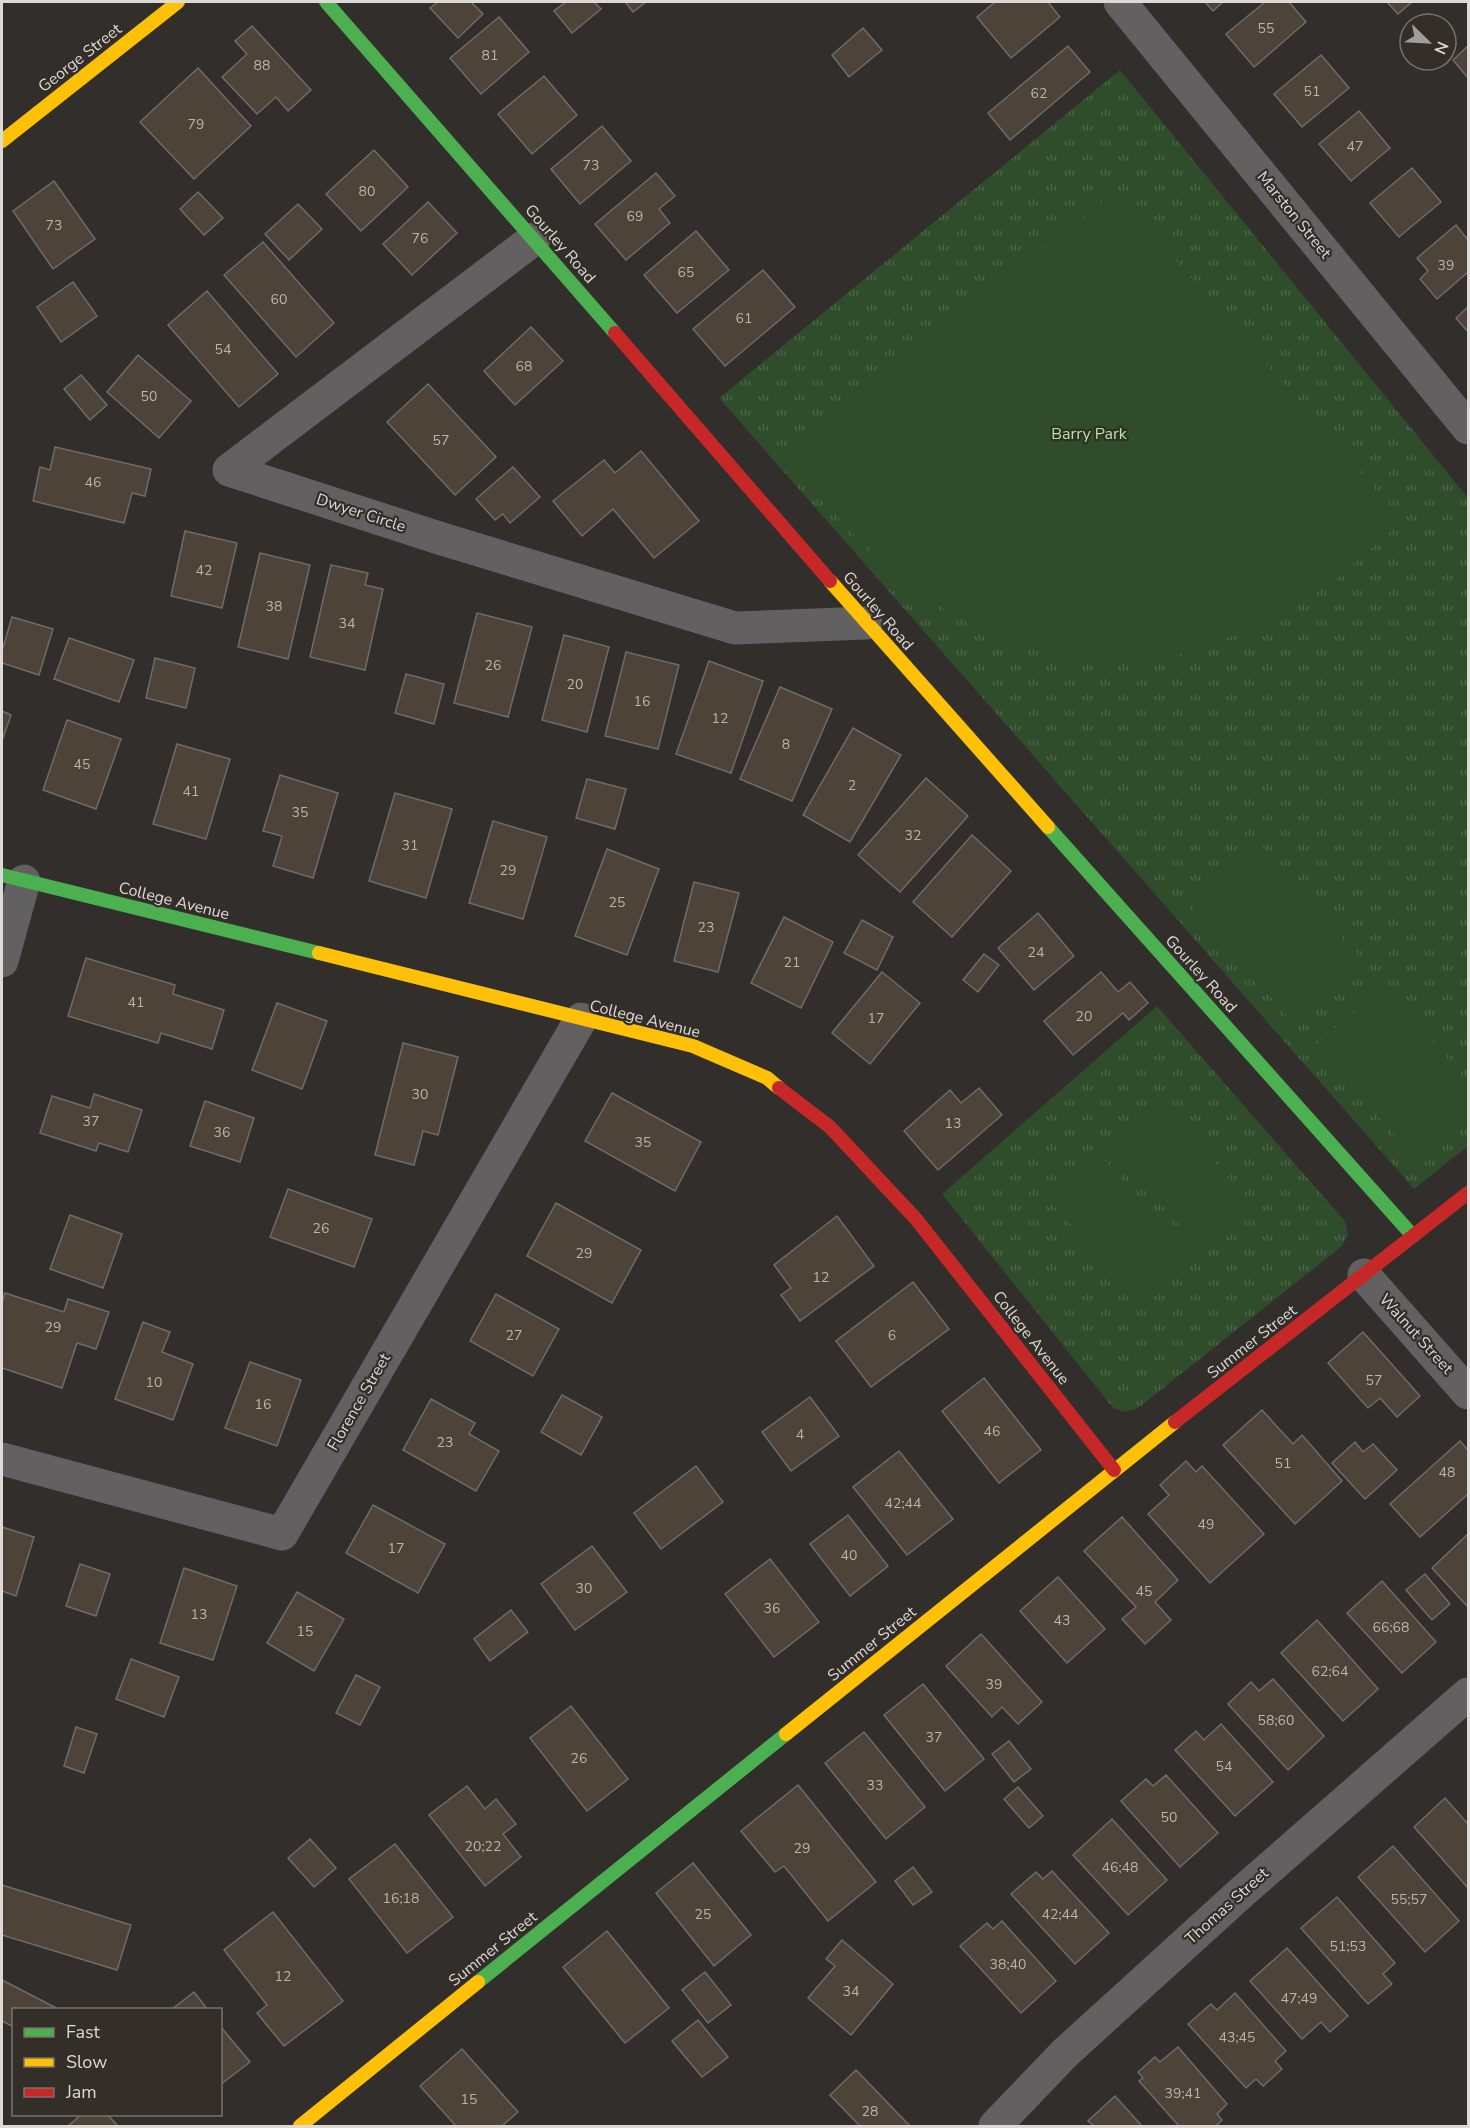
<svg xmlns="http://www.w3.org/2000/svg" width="1470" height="2128" font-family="'Nunito Sans',sans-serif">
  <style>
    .park { fill: url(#park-tufts) }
    .pitch { fill: #2f4c2b }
    .building { fill: #4e4339; stroke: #6e6c6a; stroke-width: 1.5 }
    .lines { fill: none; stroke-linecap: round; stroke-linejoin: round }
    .street { stroke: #626060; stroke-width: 33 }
    .fast { stroke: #4caf50; stroke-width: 14 }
    .slow { stroke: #ffc107; stroke-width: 14 }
    .jam { stroke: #c62828; stroke-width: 14 }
    .labels { text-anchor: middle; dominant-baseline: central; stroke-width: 4.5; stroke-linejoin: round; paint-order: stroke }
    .number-label { font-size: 14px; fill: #b9b4af }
    .street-label { font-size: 16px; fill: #ddd9d6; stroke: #342e29 }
    .park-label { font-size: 16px; fill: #a8ea9e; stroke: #342e29 }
  </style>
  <defs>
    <pattern id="park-tufts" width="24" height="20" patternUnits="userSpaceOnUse" patternTransform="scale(1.5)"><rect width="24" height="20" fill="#2f4c2b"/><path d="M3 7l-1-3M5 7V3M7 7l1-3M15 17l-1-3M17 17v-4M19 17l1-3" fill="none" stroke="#4d6549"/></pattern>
  </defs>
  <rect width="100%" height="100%" fill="#312e2c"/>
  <!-- park -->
  <g class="park">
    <polygon points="1120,70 1468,498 1468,1146 1414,1189 719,398"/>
    <polygon points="1157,1006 1345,1221 1348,1235 1341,1247 1138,1408 1125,1412 1113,1408 942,1194"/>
  </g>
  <!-- pitch -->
  <g class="pitch">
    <polygon points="1116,191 1402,521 1336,579 1262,625 1177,655 1086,662 1000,641 917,593 848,529 786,457"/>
    <polygon points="1259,843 1359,957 1290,1019 1190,905"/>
    <polygon points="1383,986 1468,1082 1468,1114 1417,1160 1315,1046"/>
    <polygon points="1159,1098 1254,1208 1203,1252 1108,1142"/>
    <polygon points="1098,1152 1193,1262 1141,1307 1046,1196"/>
  </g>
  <!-- building -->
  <g class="building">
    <polygon points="438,2 471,2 483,14 458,38 430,8"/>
    <polygon points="566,2 594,2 601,9 572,33 554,11"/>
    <polygon points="625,2 646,2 633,12"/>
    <polygon points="995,2 1048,2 1060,17 1011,58 977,17"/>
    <polygon points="1205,2 1223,2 1213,11"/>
    <polygon points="1265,2 1289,2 1306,22 1254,67 1226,34"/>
    <polygon points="1387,2 1412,2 1398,14"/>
    <polygon points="499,17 529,52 481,94 450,58"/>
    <polygon points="252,26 311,90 288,111 276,97 257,114 222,77 247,54 235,41"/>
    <polygon points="863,28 882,50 849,77 832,55"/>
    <polygon points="1068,46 1090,72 1010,140 988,113"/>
    <polygon points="1468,46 1468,78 1453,60"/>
    <polygon points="1321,55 1349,88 1302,127 1274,94"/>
    <polygon points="198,68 251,126 194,179 140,122"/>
    <polygon points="544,76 577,115 532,154 498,114"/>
    <polygon points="1359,111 1390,148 1351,181 1319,144"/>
    <polygon points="602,126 631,161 580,204 551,169"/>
    <polygon points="374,150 408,187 361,231 326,194"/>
    <polygon points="1412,168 1441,202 1399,237 1370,203"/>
    <polygon points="656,173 675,196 659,209 670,223 626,260 595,224"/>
    <polygon points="54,181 95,239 53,269 13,211"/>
    <polygon points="198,192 223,218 204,235 180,209"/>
    <polygon points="428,202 457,233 412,275 383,244"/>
    <polygon points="298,204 322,229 289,260 265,234"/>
    <polygon points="1456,225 1468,240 1468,272 1437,299 1420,279 1428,271 1417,258"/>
    <polygon points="696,231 729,270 677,313 644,275"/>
    <polygon points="263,242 334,323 296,357 224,275"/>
    <polygon points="763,270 795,307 725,366 693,329"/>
    <polygon points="73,282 97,316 61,342 37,307"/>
    <polygon points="207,291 278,374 239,407 168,325"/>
    <polygon points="1468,307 1468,332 1456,318"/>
    <polygon points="531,327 563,361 515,405 484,371"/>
    <polygon points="138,355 191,401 159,438 107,392"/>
    <polygon points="81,375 107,405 90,420 64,389"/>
    <polygon points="428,384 496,457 455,495 387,422"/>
    <polygon points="55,447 151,469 145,496 132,493 124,523 33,501 40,467 50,470"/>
    <polygon points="641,451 699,521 654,558 613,509 582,536 553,501 604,460 615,473"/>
    <polygon points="513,467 540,497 510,523 503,514 495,520 476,499"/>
    <polygon points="185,531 237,543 222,608 171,596"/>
    <polygon points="260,553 310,565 288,659 238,647"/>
    <polygon points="331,565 368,573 365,585 383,589 365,670 310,657"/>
    <polygon points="477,613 532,627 508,717 454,703"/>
    <polygon points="12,617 53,629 39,675 2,663 2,651"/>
    <polygon points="564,635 609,647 587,732 542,720"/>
    <polygon points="69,638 134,660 119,702 54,679"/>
    <polygon points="626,652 679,665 658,749 605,736"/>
    <polygon points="155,658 195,668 186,708 146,698"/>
    <polygon points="709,661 763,681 731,773 676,754"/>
    <polygon points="406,674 444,684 434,724 395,713"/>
    <polygon points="780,687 832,709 792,801 740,779"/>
    <polygon points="2,711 11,715 2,741"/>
    <polygon points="67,720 121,739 96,809 43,790"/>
    <polygon points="853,728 901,755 850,842 803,815"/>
    <polygon points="177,744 230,759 206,839 153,824"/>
    <polygon points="280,775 338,793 313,878 273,866 282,836 263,831"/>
    <polygon points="926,778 968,816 900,892 858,855"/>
    <polygon points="587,779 626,789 615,829 576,818"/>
    <polygon points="395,793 452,809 426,898 369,881"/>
    <polygon points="493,821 547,837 523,919 469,903"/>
    <polygon points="972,835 1011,871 952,937 913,902"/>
    <polygon points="607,849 659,869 627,955 575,936"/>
    <polygon points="694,882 739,893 718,972 674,961"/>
    <polygon points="1038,913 1074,956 1034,990 998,948"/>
    <polygon points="784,917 833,942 801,1008 751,983"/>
    <polygon points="862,920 893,937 877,970 844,953"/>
    <polygon points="984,954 999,965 978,992 963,980"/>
    <polygon points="86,958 175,985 173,994 224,1010 212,1049 161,1033 158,1043 68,1016"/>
    <polygon points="882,972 920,1003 870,1064 832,1033"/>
    <polygon points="1101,972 1118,992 1130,982 1148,1003 1129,1020 1123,1013 1073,1055 1044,1021"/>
    <polygon points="277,1003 327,1021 302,1089 252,1070"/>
    <polygon points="403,1043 458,1057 438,1135 423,1131 414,1165 375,1155"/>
    <polygon points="979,1088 1002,1115 938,1170 904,1131 950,1090 961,1103"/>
    <polygon points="612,1093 701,1142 675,1191 585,1141"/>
    <polygon points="94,1094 142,1110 128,1152 99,1143 96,1151 40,1133 52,1096 90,1108"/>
    <polygon points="205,1101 254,1118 240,1162 190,1146"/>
    <polygon points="288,1189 372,1219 354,1267 270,1237"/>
    <polygon points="556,1203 641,1250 612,1303 527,1256"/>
    <polygon points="70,1215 122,1234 103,1288 50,1269"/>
    <polygon points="837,1216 874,1266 800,1321 781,1295 791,1288 774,1265"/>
    <polygon points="913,1282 949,1329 871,1387 836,1341"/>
    <polygon points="5,1293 64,1312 68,1299 109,1312 96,1349 77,1343 62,1388 2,1368 2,1303"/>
    <polygon points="496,1294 559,1329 533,1376 470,1341"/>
    <polygon points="143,1322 170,1332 162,1352 193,1364 173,1420 115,1399"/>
    <polygon points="1363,1332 1420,1396 1397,1417 1380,1398 1368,1408 1328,1363"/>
    <polygon points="250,1362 301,1380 277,1446 225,1428"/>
    <polygon points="984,1378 1041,1450 999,1483 942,1411"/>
    <polygon points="562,1395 602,1417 581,1455 541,1432"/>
    <polygon points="810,1397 839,1436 791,1471 762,1432"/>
    <polygon points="431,1399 475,1423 469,1434 499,1451 476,1491 403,1450"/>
    <polygon points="1262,1410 1293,1444 1302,1435 1342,1481 1295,1524 1223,1445"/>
    <polygon points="1460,1441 1468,1450 1468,1494 1420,1537 1390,1504"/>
    <polygon points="1355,1442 1363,1452 1373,1444 1397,1470 1365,1499 1332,1463"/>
    <polygon points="899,1451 953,1519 907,1555 853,1487"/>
    <polygon points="1186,1461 1196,1472 1202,1466 1264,1534 1210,1583 1148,1514 1169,1495 1160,1485"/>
    <polygon points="696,1466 723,1502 661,1549 634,1513"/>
    <polygon points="373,1505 445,1544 418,1593 346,1553"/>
    <polygon points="848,1515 888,1566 850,1596 810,1544"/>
    <polygon points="1122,1517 1178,1580 1155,1602 1171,1620 1145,1644 1122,1619 1136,1607 1084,1551"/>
    <polygon points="2,1527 34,1537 16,1596 2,1591"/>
    <polygon points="1468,1534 1468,1607 1432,1568"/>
    <polygon points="592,1546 627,1592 575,1630 541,1584"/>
    <polygon points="770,1559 819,1622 774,1657 725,1594"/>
    <polygon points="80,1564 110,1574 96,1616 66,1606"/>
    <polygon points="184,1568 237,1586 213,1660 160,1643"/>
    <polygon points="1425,1574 1450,1604 1432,1620 1406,1590"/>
    <polygon points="1058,1577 1105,1629 1067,1663 1020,1611"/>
    <polygon points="1382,1581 1436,1642 1402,1673 1347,1613"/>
    <polygon points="297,1592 344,1619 314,1671 267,1643"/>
    <polygon points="511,1610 528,1632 490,1661 474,1639"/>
    <polygon points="1317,1620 1378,1689 1343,1721 1281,1653"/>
    <polygon points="981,1634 1042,1702 1018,1724 1002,1707 992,1717 946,1666"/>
    <polygon points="131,1659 179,1677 164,1717 116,1699"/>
    <polygon points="356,1675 380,1687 360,1725 336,1713"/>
    <polygon points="1273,1679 1324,1736 1288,1770 1228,1704 1251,1682 1259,1691"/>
    <polygon points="923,1684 984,1759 945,1791 884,1715"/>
    <polygon points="571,1706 628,1779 587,1811 530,1738"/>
    <polygon points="1221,1724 1273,1782 1235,1816 1175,1750 1196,1731 1204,1740"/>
    <polygon points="76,1727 97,1734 84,1773 64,1766"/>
    <polygon points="864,1732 925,1807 886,1839 825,1763"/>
    <polygon points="1009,1741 1031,1769 1014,1782 992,1754"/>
    <polygon points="1166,1775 1218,1833 1180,1867 1121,1801 1146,1779 1153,1786"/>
    <polygon points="798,1785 876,1882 828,1921 784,1866 775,1872 741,1831"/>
    <polygon points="467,1786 485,1809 496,1799 516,1824 503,1834 521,1857 485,1886 429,1815"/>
    <polygon points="1018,1787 1043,1816 1029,1828 1004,1799"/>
    <polygon points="1445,1798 1468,1824 1468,1888 1414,1827"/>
    <polygon points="1112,1819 1167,1880 1128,1915 1073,1855"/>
    <polygon points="310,1839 336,1868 314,1887 288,1858"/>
    <polygon points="395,1844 453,1917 407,1953 349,1879"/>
    <polygon points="1393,1846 1459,1921 1425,1952 1358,1877"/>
    <polygon points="693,1863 751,1935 714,1966 656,1893"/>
    <polygon points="913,1867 932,1892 913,1905 895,1881"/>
    <polygon points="1052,1871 1109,1933 1075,1964 1011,1894 1036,1872 1043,1879"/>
    <polygon points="2,1885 131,1925 117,1970 2,1935"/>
    <polygon points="1337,1897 1395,1963 1383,1974 1392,1984 1368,2004 1301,1928"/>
    <polygon points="273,1912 343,2001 284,2046 257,2013 267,2005 224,1950"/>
    <polygon points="1002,1921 1056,1981 1021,2013 960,1946 987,1923 993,1929"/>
    <polygon points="607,1931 669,2008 625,2043 563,1967"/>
    <polygon points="842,1940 893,1984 851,2035 808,1998 835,1966 826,1959"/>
    <polygon points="1287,1948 1348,2016 1330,2032 1321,2022 1302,2039 1250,1981"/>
    <polygon points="705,1972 731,2005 708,2023 682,1990"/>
    <polygon points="2,1980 60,2010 14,2010 14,2027 2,2021"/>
    <polygon points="194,1992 208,2010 171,2010"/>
    <polygon points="1235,1993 1286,2051 1275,2061 1282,2069 1263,2086 1256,2079 1246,2088 1188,2024 1211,2004 1217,2010"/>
    <polygon points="698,2020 728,2057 702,2077 672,2041"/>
    <polygon points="220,2026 250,2062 220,2085"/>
    <polygon points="1178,2047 1227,2104 1217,2114 1222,2120 1216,2126 1179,2126 1139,2081 1143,2078 1138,2072 1155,2057 1160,2062"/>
    <polygon points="462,2049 518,2112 502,2126 456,2126 420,2086"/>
    <polygon points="856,2070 910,2126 860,2126 830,2095"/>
    <polygon points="1115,2096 1142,2126 1094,2126 1088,2121"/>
    <polygon points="82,2114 107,2114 118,2126 68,2126"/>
  </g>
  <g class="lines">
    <!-- street -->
    <g class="street">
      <polyline points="1120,2 1468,428"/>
      <polyline points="534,239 229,470 439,538 735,628 866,623"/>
      <polyline points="2,961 24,881"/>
      <polyline points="1364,1275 1468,1393"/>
      <polyline points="2,1459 282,1534 581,1019"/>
      <polyline points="995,2126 1065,2053 1242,1892 1468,1694"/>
    </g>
    <!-- fast -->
    <g class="fast">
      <polyline points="326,2 615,333"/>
      <polyline points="1048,827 1413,1236"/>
      <polyline points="2,875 319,953"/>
      <polyline points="478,1982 786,1734"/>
    </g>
    <!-- slow -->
    <g class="slow">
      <polyline points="2,141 178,2"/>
      <polyline points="830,581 1048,827"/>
      <polyline points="319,953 693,1046 767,1078 779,1088"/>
      <polyline points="786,1734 1175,1422"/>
      <polyline points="300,2126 478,1982"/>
    </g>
    <!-- jam -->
    <g class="jam">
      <polyline points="615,333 830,581"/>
      <polyline points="779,1088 830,1127 916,1219 1114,1470"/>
      <polyline points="1175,1422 1468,1193"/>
    </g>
  </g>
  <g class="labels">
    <!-- number labels -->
    <g class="number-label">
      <text x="1266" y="28">55</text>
      <text x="490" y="55">81</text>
      <text x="262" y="65">88</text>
      <text x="1312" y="91">51</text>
      <text x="1039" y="93">62</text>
      <text x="196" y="124">79</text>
      <text x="1355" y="146">47</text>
      <text x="591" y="165">73</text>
      <text x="367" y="191">80</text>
      <text x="635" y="216">69</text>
      <text x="54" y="225">73</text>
      <text x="420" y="238">76</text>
      <text x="1446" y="265">39</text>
      <text x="686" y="272">65</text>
      <text x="279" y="299">60</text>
      <text x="744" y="318">61</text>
      <text x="223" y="349">54</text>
      <text x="524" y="366">68</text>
      <text x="149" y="396">50</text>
      <text x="441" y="440">57</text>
      <text x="93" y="482">46</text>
      <text x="204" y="570">42</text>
      <text x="274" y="606">38</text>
      <text x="347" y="623">34</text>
      <text x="493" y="665">26</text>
      <text x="575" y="684">20</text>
      <text x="642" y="701">16</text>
      <text x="720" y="718">12</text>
      <text x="786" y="744">8</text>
      <text x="82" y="764">45</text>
      <text x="852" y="785">2</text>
      <text x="191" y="791">41</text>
      <text x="300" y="812">35</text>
      <text x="913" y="835">32</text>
      <text x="410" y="845">31</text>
      <text x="508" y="870">29</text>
      <text x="617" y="902">25</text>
      <text x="706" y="927">23</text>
      <text x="1036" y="952">24</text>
      <text x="792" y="962">21</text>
      <text x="136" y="1002">41</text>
      <text x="1084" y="1016">20</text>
      <text x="876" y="1018">17</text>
      <text x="420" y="1094">30</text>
      <text x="91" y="1121">37</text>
      <text x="953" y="1123">13</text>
      <text x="222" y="1132">36</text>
      <text x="643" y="1142">35</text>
      <text x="321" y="1228">26</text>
      <text x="584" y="1253">29</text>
      <text x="821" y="1277">12</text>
      <text x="53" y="1327">29</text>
      <text x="514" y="1335">27</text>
      <text x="892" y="1335">6</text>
      <text x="1374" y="1380">57</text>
      <text x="154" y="1382">10</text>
      <text x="263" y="1404">16</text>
      <text x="992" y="1431">46</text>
      <text x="800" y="1434">4</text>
      <text x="445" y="1442">23</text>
      <text x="1283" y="1463">51</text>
      <text x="1447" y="1472">48</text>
      <text x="903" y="1503">42;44</text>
      <text x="1206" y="1524">49</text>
      <text x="396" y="1548">17</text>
      <text x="849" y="1555">40</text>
      <text x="584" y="1588">30</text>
      <text x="1144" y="1591">45</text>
      <text x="772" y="1608">36</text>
      <text x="199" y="1614">13</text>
      <text x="1062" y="1620">43</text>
      <text x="1391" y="1627">66;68</text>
      <text x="305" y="1631">15</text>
      <text x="1330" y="1671">62;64</text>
      <text x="994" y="1684">39</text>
      <text x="1276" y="1720">58;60</text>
      <text x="934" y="1737">37</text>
      <text x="579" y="1758">26</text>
      <text x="1224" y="1766">54</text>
      <text x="875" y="1785">33</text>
      <text x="1169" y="1817">50</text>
      <text x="483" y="1846">20;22</text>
      <text x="802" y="1848">29</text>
      <text x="1120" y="1867">46;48</text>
      <text x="401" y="1898">16;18</text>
      <text x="1409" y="1899">55;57</text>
      <text x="703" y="1914">25</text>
      <text x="1060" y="1914">42;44</text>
      <text x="1348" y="1946">51;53</text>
      <text x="1008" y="1964">38;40</text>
      <text x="283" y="1976">12</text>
      <text x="851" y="1991">34</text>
      <text x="1299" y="1998">47;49</text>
      <text x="1237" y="2037">43;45</text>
      <text x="1183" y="2093">39;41</text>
      <text x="469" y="2099">15</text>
      <text x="870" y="2111">28</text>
    </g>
    <!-- street labels -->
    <g class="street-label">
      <text transform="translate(80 58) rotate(-38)">George Street</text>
      <text transform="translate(1294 215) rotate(51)">Marston Street</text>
      <text transform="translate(560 244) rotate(49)">Gourley Road</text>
      <text transform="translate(361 513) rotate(18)">Dwyer Circle</text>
      <text transform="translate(878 611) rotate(49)">Gourley Road</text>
      <text transform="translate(174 901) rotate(14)">College Avenue</text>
      <text transform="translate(1201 974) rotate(48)">Gourley Road</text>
      <text transform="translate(645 1019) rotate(14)">College Avenue</text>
      <text transform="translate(1416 1334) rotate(48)">Walnut Street</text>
      <text transform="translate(1031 1338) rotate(52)">College Avenue</text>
      <text transform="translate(1252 1342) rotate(-38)">Summer Street</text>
      <text transform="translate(359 1402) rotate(-60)">Florence Street</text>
      <text transform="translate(872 1644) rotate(-39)">Summer Street</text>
      <text transform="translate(1227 1906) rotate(-42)">Thomas Street</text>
      <text transform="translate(493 1949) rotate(-39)">Summer Street</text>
    </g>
    <!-- park labels -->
    <g class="park-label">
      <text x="1089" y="434">Barry Park</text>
    </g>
  </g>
  <!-- border -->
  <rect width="1470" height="2128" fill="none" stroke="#ddd9d6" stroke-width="6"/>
  <!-- legend -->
  <rect x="12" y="2008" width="210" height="108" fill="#342e29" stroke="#78726e" stroke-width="1.5"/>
  <rect x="24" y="2028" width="30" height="9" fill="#4caf50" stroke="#78726e" stroke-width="1.5"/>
  <text x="66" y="2038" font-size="18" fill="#ddd9d6">Fast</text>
  <rect x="24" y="2058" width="30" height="9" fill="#ffc107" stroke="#78726e" stroke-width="1.5"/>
  <text x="66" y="2068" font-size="18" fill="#ddd9d6">Slow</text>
  <rect x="24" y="2088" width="30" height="9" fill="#c62828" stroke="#78726e" stroke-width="1.5"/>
  <text x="66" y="2098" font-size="18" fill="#ddd9d6">Jam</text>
  <!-- north arrow -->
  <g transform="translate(1428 42) rotate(114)"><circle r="28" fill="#342e29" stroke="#78726e" stroke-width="1.5"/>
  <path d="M0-4.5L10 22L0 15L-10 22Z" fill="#a19d9a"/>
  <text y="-9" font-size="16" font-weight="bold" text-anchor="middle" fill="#ddd9d6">N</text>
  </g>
</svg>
